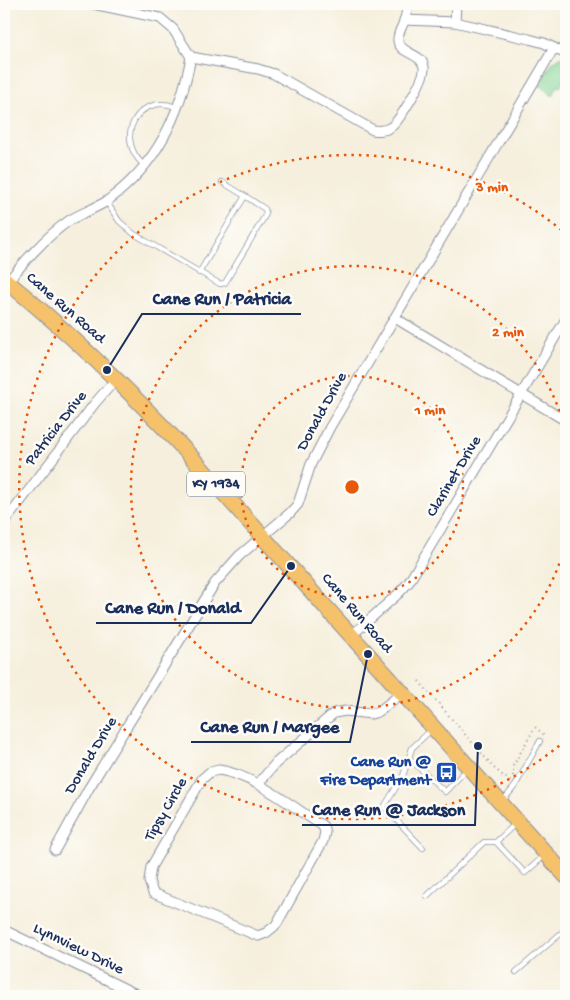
<svg xmlns="http://www.w3.org/2000/svg" width="570" height="1000" font-family="'Gochi Hand',sans-serif">
  <style>
    .green { fill: #84d595; stroke: #50827a }
    .lines { fill: none; stroke-linecap: round; stroke-linejoin: round }
    .service-casing { stroke: #888f9e; stroke-width: 6 }
    .minor-casing { stroke: #888f9e; stroke-width: 11 }
    .trunk-casing { stroke: #888f9e; stroke-width: 17 }
    .path { stroke: #888f9e; stroke-width: 2; stroke-dasharray: 1 4; stroke-linecap: butt }
    .service { stroke: #fff; stroke-width: 4.5 }
    .minor { stroke: #fff; stroke-width: 9 }
    .trunk { stroke: #f5c16b; stroke-width: 15 }
    .ring { fill: none; stroke: #e8590c; stroke-width: 2.5; stroke-dasharray: 2.5 5 }
    .labels { text-anchor: middle; dominant-baseline: central; stroke-width: 5; stroke-linejoin: round; paint-order: stroke }
    .shield { fill: #fdfcf7; stroke: #5f6c8c; stroke-width: 1 }
    .shield-label { font-size: 15px; font-weight: bold; fill: #1b2f5e }
    .street-label { font-size: 16px; fill: #1b2f5e; stroke: #fdfcf7 }
    .transit-label { font-size: 16px; font-weight: bold; fill: #164399; stroke: #fdfcf7; text-anchor: end }
    .centre { fill: #e8590c; stroke: #fdfcf7; stroke-width: 2.5 }
    .ring-label { font-size: 15px; text-anchor: middle; font-weight: bold; fill: #e8590c; stroke: #fdfcf7; stroke-width: 5; stroke-linejoin: round; paint-order: stroke }
    .leader { fill: none; stroke: #1b2f5e; stroke-width: 2 }
    .callout-dot { fill: #1b2f5e; stroke: #fdfcf7; stroke-width: 2 }
    .callout-label { font-size: 18px; text-anchor: middle; font-weight: bold; fill: #1b2f5e; stroke: #fdfcf7; stroke-width: 5; stroke-linejoin: round; paint-order: stroke }
  </style>
  <rect width="100%" height="100%" fill="#fdfcf7"/>
  <filter id="ink" filterUnits="userSpaceOnUse"><feTurbulence type="fractalNoise" baseFrequency=".02" numOctaves="2"/><feDisplacementMap in="SourceGraphic" scale="10" xChannelSelector="R" yChannelSelector="G"/><feConvolveMatrix kernelMatrix="1 2 1 2 8 2 1 2 1" color-interpolation-filters="sRGB"/></filter>
  <filter id="wash" filterUnits="userSpaceOnUse"><feTurbulence type="fractalNoise" baseFrequency=".0096" numOctaves="4" result="noise"/><feDisplacementMap in="SourceGraphic" scale="20" xChannelSelector="R" yChannelSelector="G"/><feGaussianBlur stdDeviation="1.12" result="paint"/><feColorMatrix in="noise" values="0 0 0 0 0 0 0 0 0 0 0 0 0 0 0 0 0 1.4 0 .05"/><feComposite in="paint" operator="in"/></filter>
  <g filter="url(#wash)">
    <rect width="100%" height="100%" fill="#f6efdd"/>
    <!-- green -->
    <polygon class="green" points="560,57 566,57 566,80 564,79 560,87 557,86 553,96 539,85 552,63"/>
  </g>
  <g filter="url(#ink)">
    <g class="lines">
      <defs>
        <g id="service">
          <path d="M144,165c-31,-26 -6,-73 32,-58"/>
          <polyline points="222,182 245,196"/>
          <polyline points="106,201 119,221 134,234 220,284 225,283 266,214 265,209 245,196 199,273"/>
          <polyline points="409,758 445,792 467,769"/>
          <polyline points="502,802 515,786 540,741"/>
          <polyline points="496,842 525,873 544,856"/>
          <polyline points="423,848 384,807 403,776 412,748 431,730"/>
          <polyline points="427,896 484,842 496,842 515,824"/>
          <polyline points="516,972 566,929"/>
        </g>
        <g id="minor">
          <path d="M93,4l67,14 13,11 18,28 67,12 16,5 99,56c6,1 12,1 18,-3 9,-7 35,-50 33,-60 -2,-14 -24,-13 -26,-26 -1,-8 5,-15 7,-22 1,-5 2,-10 3,-15"/>
          <polyline points="404,20 455,22 529,39 544,43 566,54"/>
          <polyline points="455,22 456,4"/>
          <path d="M5,285c19,-23 40,-48 65,-65 12,-7 26,-12 37,-19 50,-36 73,-86 84,-144"/>
          <polyline points="395,318 566,421"/>
          <polyline points="4,523 95,403 116,379"/>
          <polyline points="351,636 398,594 409,582 566,319"/>
          <path d="M219,770c33,4 75,38 104,56l2,6 -2,9 -47,84 -10,8 -8,3 -105,-43 -4,-12 2,-14 51,-88 8,-7z"/>
          <polyline points="258,784 276,763 334,713 346,711 371,714 378,712 402,693"/>
          <polyline points="55,850 89,788 215,583 239,556 290,513 298,504 311,464 330,427 554,48"/>
          <polyline points="4,930 140,996"/>
        </g>
        <path id="trunk" d="M4,279c65,53 125,111 182,172l380,425"/>
      </defs>
      <!-- service casing -->
      <use href="#service" class="service-casing"/>
      <!-- minor casing -->
      <use href="#minor" class="minor-casing"/>
      <!-- trunk casing -->
      <use href="#trunk" class="trunk-casing"/>
      <!-- path -->
      <g class="path">
        <polyline points="30,271 32,276"/>
        <polyline points="419,681 495,769 511,782"/>
        <polyline points="513,776 513,766 535,727 543,734 542,736"/>
      </g>
      <!-- service -->
      <use href="#service" class="service"/>
      <!-- minor -->
      <use href="#minor" class="minor"/>
      <!-- trunk -->
      <use href="#trunk" class="trunk"/>
    </g>
  </g>
  <!-- distance rings -->
  <g class="ring">
    <circle cx="352" cy="487" r="111"/>
    <path d="M566 542A221 221 0 1 1 566 432"/>
    <path d="M565 741A332 332 0 1 1 565 233"/>
  </g>
  <!-- icons -->
  <defs>
    <symbol id="bus-square" viewBox="-11 -11 22 22"><rect x="-9" y="-9" width="18" height="18" rx="4" fill="#1a4fb4" stroke="#fdfcf7"/><path d="M-5-6H5V4H4V6H2V4H-2V6H-4V4H-5ZM-3.5-4V0h7V-4ZM-3.5 1.2v1.5H-2V1.2ZM2 1.2v1.5H3.5V1.2Z" fill="#fff"/></symbol>
  </defs>
  <g fill-rule="evenodd">
    <use href="#bus-square" x="434" y="760" width="25" height="25"/>
  </g>
  <g class="labels">
    <!-- shield labels -->
    <rect class="shield" x="187" y="471.5" width="58" height="25" rx="4"/>
    <g class="shield-label">
      <text x="216" y="484">KY 1934</text>
    </g>
    <!-- street labels -->
    <g class="street-label">
      <text transform="translate(65 309) rotate(41)">Cane Run Road</text>
      <text transform="translate(323 412) rotate(-61)">Donald Drive</text>
      <text transform="translate(57 429) rotate(-52)">Patricia Drive</text>
      <text transform="translate(455 477) rotate(-59)">Clarinet Drive</text>
      <text transform="translate(356 614) rotate(49)">Cane Run Road</text>
      <text transform="translate(92 756) rotate(-59)">Donald Drive</text>
      <text transform="translate(167 810) rotate(-60)">Tipsy Circle</text>
      <text transform="translate(78 950) rotate(26)">Lynnview Drive</text>
    </g>
    <!-- transit labels -->
    <g class="transit-label">
      <text x="431" y="763">Cane Run @<tspan x="431" dy="18">Fire Department</tspan></text>
    </g>
  </g>
  <circle cx="352" cy="487" r="8" class="centre"/>
  <g class="ring-label">
    <text x="492" y="191">3 min</text>
    <text x="508" y="336">2 min</text>
    <text x="430" y="414">1 min</text>
  </g>
  <!-- callouts -->
  <path class="leader" d="M107 370L142 314H301M291 566L251 623H96M368 654L350 742H191M478 746L475 825H302"/>
  <g class="callout-dot">
    <circle cx="107" cy="370" r="5"/>
    <circle cx="291" cy="566" r="5"/>
    <circle cx="368" cy="654" r="5"/>
    <circle cx="478" cy="746" r="5"/>
  </g>
  <g class="callout-label">
    <text x="222" y="304">Cane Run / Patricia</text>
    <text x="173" y="613">Cane Run / Donald</text>
    <text x="270" y="732">Cane Run / Margee</text>
    <text x="389" y="815">Cane Run @ Jackson</text>
  </g>
  <!-- margin -->
  <rect width="570" height="1000" fill="none" stroke="#fdfcf7" stroke-width="20"/>
</svg>
